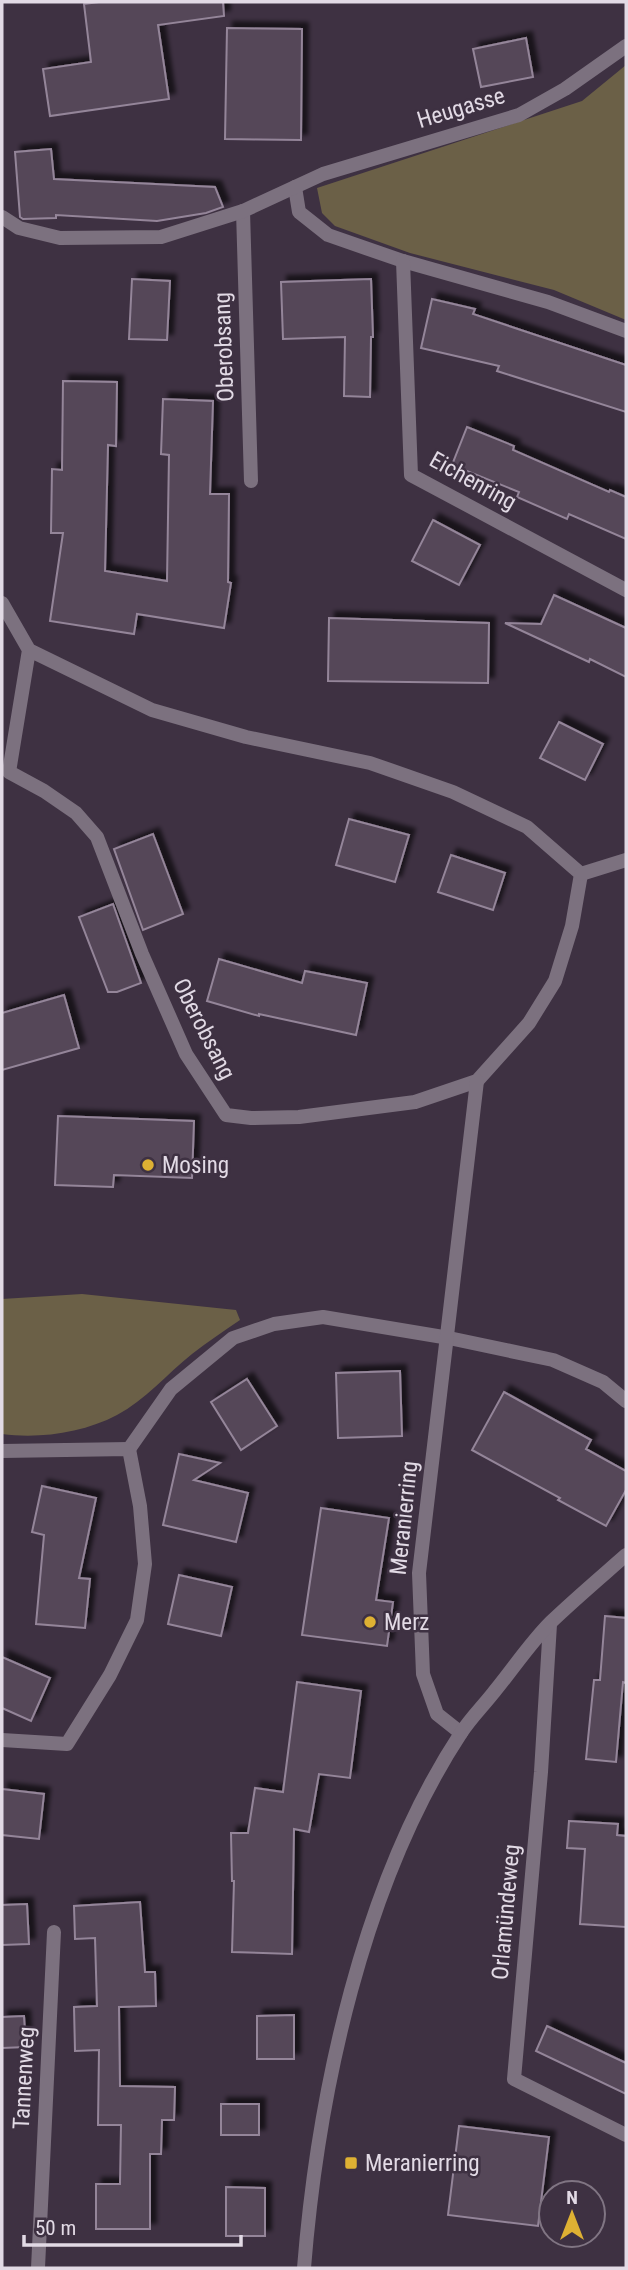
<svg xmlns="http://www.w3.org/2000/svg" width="628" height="2270" font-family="'Roboto Condensed',sans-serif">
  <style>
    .green { fill: #6b6047 }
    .building { fill: #544758; stroke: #948599; stroke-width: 2; filter: url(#shadow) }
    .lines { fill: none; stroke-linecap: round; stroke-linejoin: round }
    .minor { stroke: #7c717f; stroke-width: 14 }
    .tertiary { stroke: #7c717f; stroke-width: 14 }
    .poi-dot { fill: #deb133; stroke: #3e3142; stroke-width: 2.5 }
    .labels { text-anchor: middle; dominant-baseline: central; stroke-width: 5; stroke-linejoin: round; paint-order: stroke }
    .street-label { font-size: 23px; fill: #e2dae5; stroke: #3e3142 }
    .poi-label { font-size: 23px; fill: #e2dae5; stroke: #3e3142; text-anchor: start }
  </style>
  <defs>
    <filter id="shadow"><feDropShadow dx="6" dy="-6" stdDeviation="2" flood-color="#0009"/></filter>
  </defs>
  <rect width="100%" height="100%" fill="#3e3142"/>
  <!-- green -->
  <g class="green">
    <polygon points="626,65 626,320 554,290 410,253 335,226 322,213 317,188 582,101"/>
    <path d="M82,1294l154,16 4,10c-16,11 -33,22 -48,34 -25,20 -47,46 -75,61 -34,18 -78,24 -115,19v-135z"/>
  </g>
  <!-- building -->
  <g class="building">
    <polygon points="99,2 223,2 224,16 158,25 169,99 50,116 43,69 91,62 84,4"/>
    <polygon points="227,28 302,29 301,140 225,139"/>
    <polygon points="526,38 533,77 481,87 473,49"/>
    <polygon points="51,149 54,179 215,187 223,207 206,213 157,221 56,215 56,218 23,219 20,217 15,152"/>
    <polygon points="132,279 170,281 167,340 129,339"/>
    <polygon points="371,279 373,337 371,337 370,397 344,396 345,337 283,339 281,282"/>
    <polygon points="432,299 475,309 473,314 626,365 626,412 497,371 499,366 421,348"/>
    <polygon points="63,381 117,382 116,446 108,445 105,571 167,581 169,455 161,454 163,399 213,401 210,494 229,494 228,582 231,583 224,628 137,614 134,634 50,621 63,533 51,533 52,469 62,470"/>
    <polygon points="467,427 514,446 513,450 609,492 610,490 626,497 626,539 569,514 567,519 517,497 519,492 452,465"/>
    <polygon points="433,520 480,545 459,585 412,561"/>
    <polygon points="554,595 626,628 626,677 590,659 589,662 505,623 541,624"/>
    <polygon points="329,618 489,623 488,683 328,681"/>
    <polygon points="559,722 603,744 585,780 540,758"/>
    <polygon points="349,819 409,835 395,882 336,865"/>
    <polygon points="153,834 183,914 143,930 114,849"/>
    <polygon points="451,855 505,873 493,910 438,892"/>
    <polygon points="113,904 141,983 117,992 108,992 79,917"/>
    <polygon points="219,959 302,983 305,971 367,983 356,1035 259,1014 259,1016 207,1001"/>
    <polygon points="64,995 79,1048 2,1070 2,1013"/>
    <polygon points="58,1116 194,1121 192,1178 114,1175 113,1187 55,1185"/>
    <polygon points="400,1371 402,1436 338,1438 336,1373"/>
    <polygon points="247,1379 277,1426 241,1450 211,1402"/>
    <polygon points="504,1392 591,1440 586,1449 626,1471 626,1490 606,1526 558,1500 560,1498 472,1450"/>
    <polygon points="179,1454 220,1463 194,1480 248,1493 236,1542 163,1525"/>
    <polygon points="42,1486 96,1498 79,1578 90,1579 85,1628 36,1624 44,1535 32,1532"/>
    <polygon points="321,1508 389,1518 376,1600 393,1602 387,1646 302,1635"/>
    <polygon points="179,1575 232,1587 221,1636 168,1624"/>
    <polygon points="605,1616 626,1618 626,1683 623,1682 616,1762 586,1759 594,1680 600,1680"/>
    <polygon points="2,1657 50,1678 31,1721 2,1708"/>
    <polygon points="297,1682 361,1691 350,1778 319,1774 309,1832 294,1829 292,1954 232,1952 234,1881 232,1881 231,1833 248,1833 255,1788 283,1792"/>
    <polygon points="2,1789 44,1794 39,1839 2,1835"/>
    <polygon points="569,1821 618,1824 617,1835 626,1836 626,1927 580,1924 585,1849 567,1848"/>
    <polygon points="140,1902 145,1972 155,1972 156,2006 119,2007 120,2086 175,2087 174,2120 162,2120 161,2154 150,2154 150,2229 96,2229 96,2184 120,2184 121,2125 98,2125 99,2050 75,2051 74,2007 97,2006 95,1938 75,1939 74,1906"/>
    <polygon points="27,1904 29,1944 2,1945 2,1905"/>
    <polygon points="294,2015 294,2059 257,2059 257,2016"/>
    <polygon points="24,2016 26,2047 2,2048 2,2017"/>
    <polygon points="547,2026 626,2063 626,2094 536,2051"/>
    <rect x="221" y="2104" width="38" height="31"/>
    <polygon points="459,2126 549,2137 538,2226 448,2215"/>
    <polygon points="226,2187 265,2188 265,2236 226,2236"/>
  </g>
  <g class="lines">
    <!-- minor -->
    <g class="minor">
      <polyline points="295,187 299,212 328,235 403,261 548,302 626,331"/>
      <polyline points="243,211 251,481"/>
      <polyline points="2,217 19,228 60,238 161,237 243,211 323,174 519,115 565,89 626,46"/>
      <polyline points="403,261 411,475 626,590"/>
      <polyline points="2,603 29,650 152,710 246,737 370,763 453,792 527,827 581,874 572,926 555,981 529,1023 477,1081 415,1102 299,1117 251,1118 226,1115 186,1054 142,954 97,837 76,813 44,791 9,772 29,650"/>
      <polyline points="581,874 626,860"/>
      <polyline points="129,1449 171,1389 233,1338 274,1324 323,1317 449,1338 553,1360 603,1382 626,1401"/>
      <polyline points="2,1451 129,1449 140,1506 145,1564 137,1620 110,1675 67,1744 2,1740"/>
      <polyline points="550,1624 541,1772 514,2079 626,2135"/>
      <polyline points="461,1733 437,1714 423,1674 419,1573 477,1081"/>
      <polyline points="38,2268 54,1932"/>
    </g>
    <!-- tertiary -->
    <path class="tertiary" d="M304,2268c14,-175 59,-386 157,-535 9,-14 22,-27 33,-41 19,-23 36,-49 57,-70 24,-23 50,-45 75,-67"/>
  </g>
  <!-- markers -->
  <g class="poi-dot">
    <circle cx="148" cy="1165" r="7"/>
    <circle cx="370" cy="1622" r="7"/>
    <rect x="344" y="2156" width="14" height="14" rx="3.5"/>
  </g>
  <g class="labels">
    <!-- street labels -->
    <g class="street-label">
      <text transform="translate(461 108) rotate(-17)">Heugasse</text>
      <text transform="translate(224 347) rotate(-92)">Oberobsang</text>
      <text transform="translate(473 481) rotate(29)">Eichenring</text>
      <text transform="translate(204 1029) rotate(63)">Oberobsang</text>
      <text transform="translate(404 1518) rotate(-84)">Meranierring</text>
      <text transform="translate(506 1912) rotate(-85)">Orlamündeweg</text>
      <text transform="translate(24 2078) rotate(-87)">Tannenweg</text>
    </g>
    <!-- poi labels -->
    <g class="poi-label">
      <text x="162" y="1165">Mosing</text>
      <text x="384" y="1622">Merz</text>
      <text x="365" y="2163">Meranierring</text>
    </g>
  </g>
  <!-- border -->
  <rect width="628" height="2270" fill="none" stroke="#e2dae5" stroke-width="7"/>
  <!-- north arrow -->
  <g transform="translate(572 2214)"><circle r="33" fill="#3e3142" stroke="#807583" stroke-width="2"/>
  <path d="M0-5L12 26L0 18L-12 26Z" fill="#deb133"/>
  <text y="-10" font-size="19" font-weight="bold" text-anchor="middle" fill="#e2dae5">N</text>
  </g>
  <!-- scale -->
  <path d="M24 2235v10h217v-10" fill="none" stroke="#e2dae5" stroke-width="3.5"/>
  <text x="35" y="2235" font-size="21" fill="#e2dae5" stroke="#3e3142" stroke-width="5" paint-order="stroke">50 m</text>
</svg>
